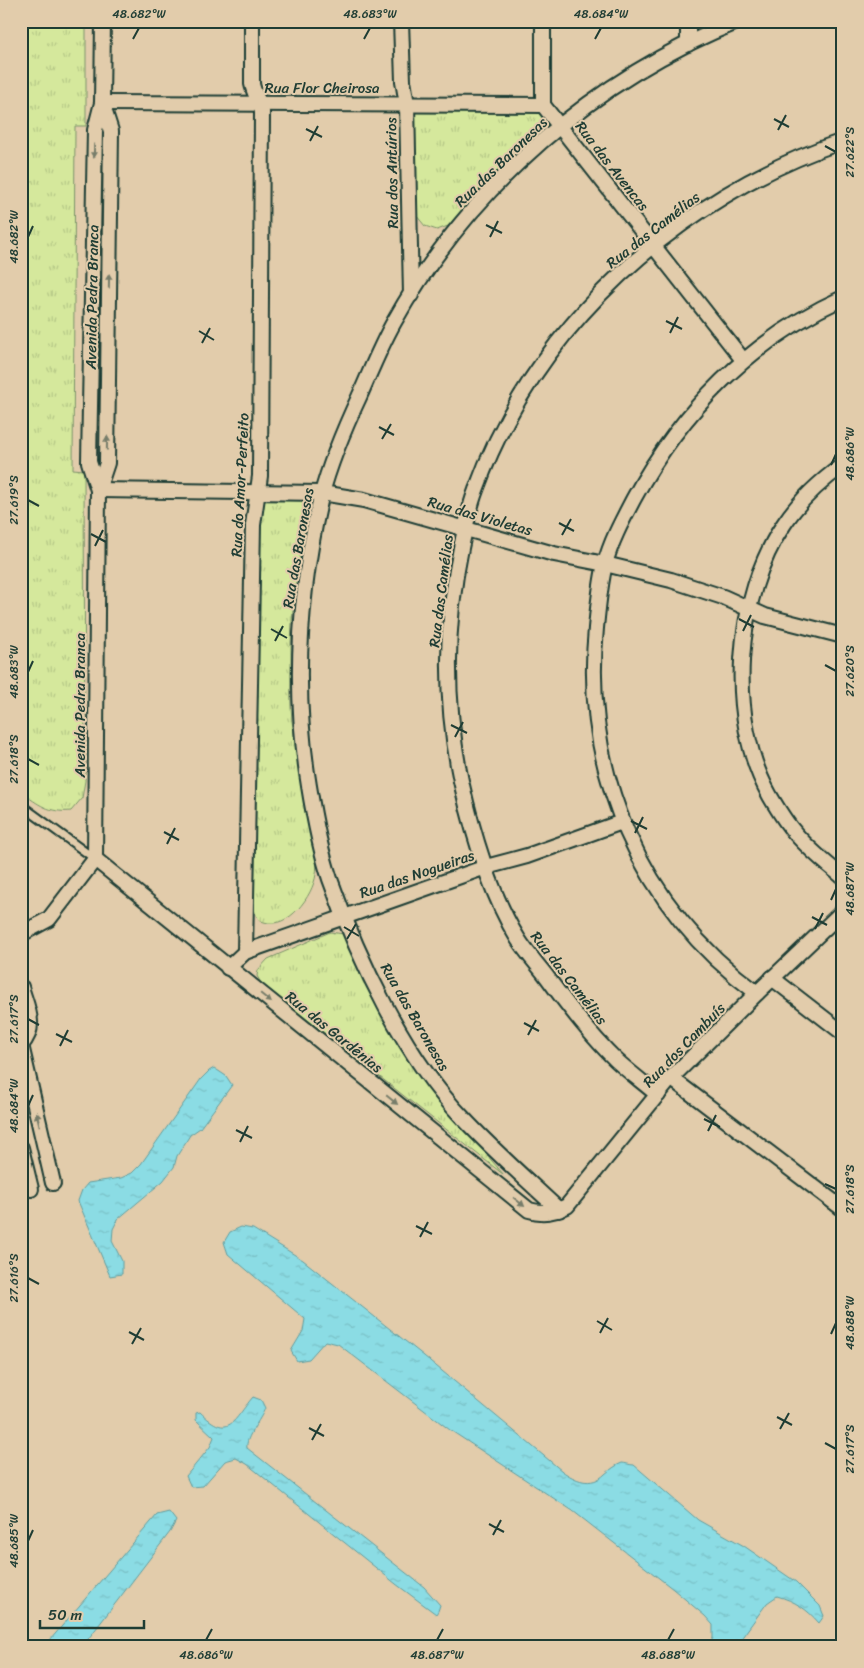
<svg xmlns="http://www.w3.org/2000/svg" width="864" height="1668" font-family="Sriracha,sans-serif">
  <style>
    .grass { fill: url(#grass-tufts); stroke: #7a9268 }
    .water { fill: url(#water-ripples); stroke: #609c9e }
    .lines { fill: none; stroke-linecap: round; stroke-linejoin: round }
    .lane-casing { stroke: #1f3d34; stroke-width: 11 }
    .street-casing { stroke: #1f3d34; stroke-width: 18 }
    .lane { stroke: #e2ccab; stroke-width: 7 }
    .street { stroke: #e2ccab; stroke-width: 14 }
    .oneway { fill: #777d6a }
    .ticks { fill: none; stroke: #1f3d34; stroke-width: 2 }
    .labels { text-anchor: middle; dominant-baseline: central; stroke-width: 4; stroke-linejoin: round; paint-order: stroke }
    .street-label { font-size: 15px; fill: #1f3d34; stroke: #e2ccab }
    .neatline { fill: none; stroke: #1f3d34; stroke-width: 2 }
    .ticks-label { font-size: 12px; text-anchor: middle; fill: #1f3d34 }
  </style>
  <defs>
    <pattern id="grass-tufts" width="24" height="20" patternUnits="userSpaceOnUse" patternTransform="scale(1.25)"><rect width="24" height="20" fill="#d5e89c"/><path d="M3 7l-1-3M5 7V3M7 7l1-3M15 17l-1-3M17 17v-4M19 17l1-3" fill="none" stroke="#b6c887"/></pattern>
    <pattern id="water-ripples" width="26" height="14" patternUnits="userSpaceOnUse" patternTransform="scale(1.25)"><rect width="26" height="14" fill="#8bdce4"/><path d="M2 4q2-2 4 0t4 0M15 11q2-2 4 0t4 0" fill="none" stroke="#78bec4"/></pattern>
  </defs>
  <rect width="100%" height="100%" fill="#e2ccab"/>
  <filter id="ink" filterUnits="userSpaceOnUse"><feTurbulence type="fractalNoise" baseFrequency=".02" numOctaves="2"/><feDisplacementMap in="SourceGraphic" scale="10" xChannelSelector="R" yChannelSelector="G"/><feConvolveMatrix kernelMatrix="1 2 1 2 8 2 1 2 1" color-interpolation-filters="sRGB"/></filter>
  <g filter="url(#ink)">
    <!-- grass -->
    <g class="grass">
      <path d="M21,21h65v105h-11l-2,343 11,1 1,311 -3,17 -11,13c-22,2 -32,-6 -50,-19z"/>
      <polygon points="415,111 539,112 550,126 494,177 448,226 437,230 425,226 416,215"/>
      <path d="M263,496l45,3 2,3c-11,54 -20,107 -19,162 0,19 -1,38 1,57 3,26 9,52 14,78 3,18 13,59 10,75 -3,22 -28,56 -52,48 -7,-2 -9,-8 -10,-14l7,-406z"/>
      <polygon points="330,932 344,934 362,975 391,1032 431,1090 504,1175 261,983 257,976 258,970 268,959"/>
    </g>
    <!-- water -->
    <g class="water">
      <polygon points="214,1068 226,1076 232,1085 200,1128 190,1135 177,1156 174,1167 163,1181 118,1219 113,1229 112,1241 122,1261 122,1274 110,1276 78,1201 82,1190 88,1183 121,1178 132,1173 141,1164 201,1079 209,1071"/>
      <path d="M241,1227l12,2 50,31 121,96 138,115c13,9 29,17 43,3 5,-4 11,-9 17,-11 3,0 8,2 12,2l64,55 46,26 52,36 24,24 4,10 -5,7c-12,-14 -24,-22 -42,-27l-10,7 -32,44h-27l5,-9v-13l-8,-9 -32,-27 -100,-78 -123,-81 -112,-86 -13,-3 -16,18 -12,2 -6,-10 12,-20 2,-12 -77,-65 -4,-12 6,-10z"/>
      <path d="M253,1397l8,3 4,8c-4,12 -20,29 -18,40l177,139 16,18 -2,6 -2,3 -40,-30 -149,-120 -11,-6 -11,3 -22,25 -12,1 -5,-11 24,-29 4,-10 -18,-17v-7l4,-1c30,29 33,8 53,-15z"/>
      <polygon points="169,1512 176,1521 170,1532 82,1647 44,1647 157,1515"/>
    </g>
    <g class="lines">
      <defs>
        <polyline id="lane" points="21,805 95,859"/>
        <g id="street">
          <polyline points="401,21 403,81 407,104 411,295"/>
          <polyline points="543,21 543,105 743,360"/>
          <polyline points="688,44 688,21"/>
          <polyline points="102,103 543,105"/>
          <path d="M843,465c-22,16 -44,36 -59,59 -49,73 -58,194 -14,272 7,12 16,27 25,37 12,14 33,32 48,44"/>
          <polyline points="98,490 322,493 364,500 554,554 605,564 671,580 723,597 765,616 843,636"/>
          <polyline points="98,490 89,462 95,130 102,103 103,21"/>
          <path d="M95,859l434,351c13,4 26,2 38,-4l104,-128 86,-85 86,-82"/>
          <polyline points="95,859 98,490 107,463 111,131 102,103"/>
          <polyline points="21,934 49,919 95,859"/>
          <path d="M245,952l8,-427 7,-49 2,-364c-2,-10 -8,-18 -10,-28v-63"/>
          <polyline points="228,968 245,952 486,867 527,856 622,822"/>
          <polyline points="772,978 843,1033"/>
          <path d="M21,987c6,21 17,40 0,58"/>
          <path d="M757,993c-117,-86 -175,-221 -161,-365 2,-21 4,-43 9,-64 6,-23 18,-45 29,-66 47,-87 118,-159 209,-200"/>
          <polyline points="21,1045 53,1183"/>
          <polyline points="671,1078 843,1209"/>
          <path d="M658,1095c-14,-12 -29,-23 -42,-35 -26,-25 -48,-54 -69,-83 -10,-13 -21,-25 -29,-38 -27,-44 -46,-109 -57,-158 -16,-77 -16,-156 0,-233 4,-19 8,-40 15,-58 59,-164 203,-294 367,-349"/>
          <polyline points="21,1148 31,1189"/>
          <path d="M559,1210c-32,-30 -65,-59 -95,-91 -59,-61 -106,-160 -134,-240 -10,-30 -16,-62 -21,-93 -16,-96 -10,-194 12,-289 9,-35 24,-70 39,-102 11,-25 21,-50 34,-73 75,-135 202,-245 345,-301"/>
        </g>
      </defs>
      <!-- lane casing -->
      <use href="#lane" class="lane-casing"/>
      <!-- street casing -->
      <use href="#street" class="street-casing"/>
      <!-- lane -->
      <use href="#lane" class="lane"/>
      <!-- street -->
      <use href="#street" class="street"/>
    </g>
    <!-- one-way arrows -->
    <defs><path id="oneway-solid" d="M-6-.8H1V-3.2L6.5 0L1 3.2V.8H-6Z" transform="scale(1.25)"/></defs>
    <g class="oneway">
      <use href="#oneway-solid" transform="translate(94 151) rotate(91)"/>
      <use href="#oneway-solid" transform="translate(109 281) rotate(-89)"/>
      <use href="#oneway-solid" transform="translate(107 443) rotate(-89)"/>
      <use href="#oneway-solid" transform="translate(266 998) rotate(39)"/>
      <use href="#oneway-solid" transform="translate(392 1100) rotate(39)"/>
      <use href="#oneway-solid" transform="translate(38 1119) rotate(-103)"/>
      <use href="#oneway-solid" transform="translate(519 1202) rotate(39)"/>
    </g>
  </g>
  <!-- ticks -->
  <path class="ticks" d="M133,39l6,-11M364,39l6,-11M595,39l6,-11M774,119l15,8M306,129l16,8M778,130l8,-15M310,141l8,-15M825,146l11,6M486,225l16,8M28,237l5,-11M490,237l8,-16M666,321l16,8M199,331l15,9M670,333l8,-16M202,343l8,-15M379,427l15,8M382,439l9,-15M831,465l5,-11M28,500l11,6M559,523l15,8M91,534l15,8M562,535l9,-16M95,546l8,-16M739,619l15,8M271,629l16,9M743,631l8,-16M275,641l8,-15M825,665l11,6M28,672l5,-11M451,725l16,8M455,737l8,-15M28,759l11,6M631,821l16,8M164,832l15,8M635,833l8,-16M167,844l8,-16M831,900l5,-11M812,917l15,8M344,927l15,9M815,929l8,-16M347,939l9,-15M28,1019l11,6M524,1023l15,8M56,1034l16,8M528,1035l8,-15M60,1046l8,-16M28,1106l5,-11M704,1119l16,8M236,1130l16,8M708,1131l8,-16M240,1142l8,-16M825,1184l11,5M416,1226l16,8M420,1237l8,-15M28,1278l11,6M597,1321l15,9M129,1332l15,8M600,1333l8,-15M831,1334l5,-11M132,1344l9,-16M777,1417l15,8M309,1428l15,8M780,1429l9,-16M312,1440l9,-16M825,1443l11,6M489,1524l15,8M493,1535l8,-15M28,1541l5,-11M206,1640l6,-11M437,1640l6,-11M668,1640l6,-11"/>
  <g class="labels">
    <!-- street labels -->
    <g class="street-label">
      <text x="322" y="88">Rua Flor Cheirosa</text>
      <text transform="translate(501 162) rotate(-44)">Rua das Baronesas</text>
      <text transform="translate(612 166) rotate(52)">Rua das Avencas</text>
      <text transform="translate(392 173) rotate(-91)">Rua dos Antúrios</text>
      <text transform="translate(653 230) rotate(-38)">Rua das Camélias</text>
      <text transform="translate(92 297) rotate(-89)">Avenida Pedra Branca</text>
      <text transform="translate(240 485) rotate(-87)">Rua do Amor-Perfeito</text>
      <text transform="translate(480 516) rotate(16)">Rua das Violetas</text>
      <text transform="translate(298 548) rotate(-80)">Rua das Baronesas</text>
      <text transform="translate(441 591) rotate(-83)">Rua das Camélias</text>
      <text transform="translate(80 705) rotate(-90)">Avenida Pedra Branca</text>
      <text transform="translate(417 874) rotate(-19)">Rua das Nogueiras</text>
      <text transform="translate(569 978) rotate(52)">Rua das Camélias</text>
      <text transform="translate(415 1017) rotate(60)">Rua das Baronesas</text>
      <text transform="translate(334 1032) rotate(39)">Rua das Gardênias</text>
      <text transform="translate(684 1045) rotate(-46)">Rua dos Cambuís</text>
    </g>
  </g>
  <!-- margin -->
  <rect width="864" height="1668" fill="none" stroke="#e2ccab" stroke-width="55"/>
  <!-- scale -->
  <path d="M40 1620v8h104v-8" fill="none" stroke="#1f3d34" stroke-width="2.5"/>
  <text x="48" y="1620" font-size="15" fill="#1f3d34" stroke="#e2ccab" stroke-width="4" paint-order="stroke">50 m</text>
  <rect x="28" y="28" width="808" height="1612" class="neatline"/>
  <g class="ticks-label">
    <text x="139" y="18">48.682°W</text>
    <text x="370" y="18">48.683°W</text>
    <text x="601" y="18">48.684°W</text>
    <text transform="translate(850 152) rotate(-90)" y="4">27.622°S</text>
    <text transform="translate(14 237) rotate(-90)" y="4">48.682°W</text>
    <text transform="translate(850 454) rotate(-90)" y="4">48.686°W</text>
    <text transform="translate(14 500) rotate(-90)" y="4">27.619°S</text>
    <text transform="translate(850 671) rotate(-90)" y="4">27.620°S</text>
    <text transform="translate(14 672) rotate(-90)" y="4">48.683°W</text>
    <text transform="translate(14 759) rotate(-90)" y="4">27.618°S</text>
    <text transform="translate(850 889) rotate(-90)" y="4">48.687°W</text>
    <text transform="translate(14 1019) rotate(-90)" y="4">27.617°S</text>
    <text transform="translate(14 1106) rotate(-90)" y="4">48.684°W</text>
    <text transform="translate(850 1189) rotate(-90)" y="4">27.618°S</text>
    <text transform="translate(14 1278) rotate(-90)" y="4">27.616°S</text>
    <text transform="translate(850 1323) rotate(-90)" y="4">48.688°W</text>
    <text transform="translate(850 1449) rotate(-90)" y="4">27.617°S</text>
    <text transform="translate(14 1541) rotate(-90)" y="4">48.685°W</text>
    <text x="206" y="1659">48.686°W</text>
    <text x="437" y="1659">48.687°W</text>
    <text x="668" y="1659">48.688°W</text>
  </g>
</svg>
